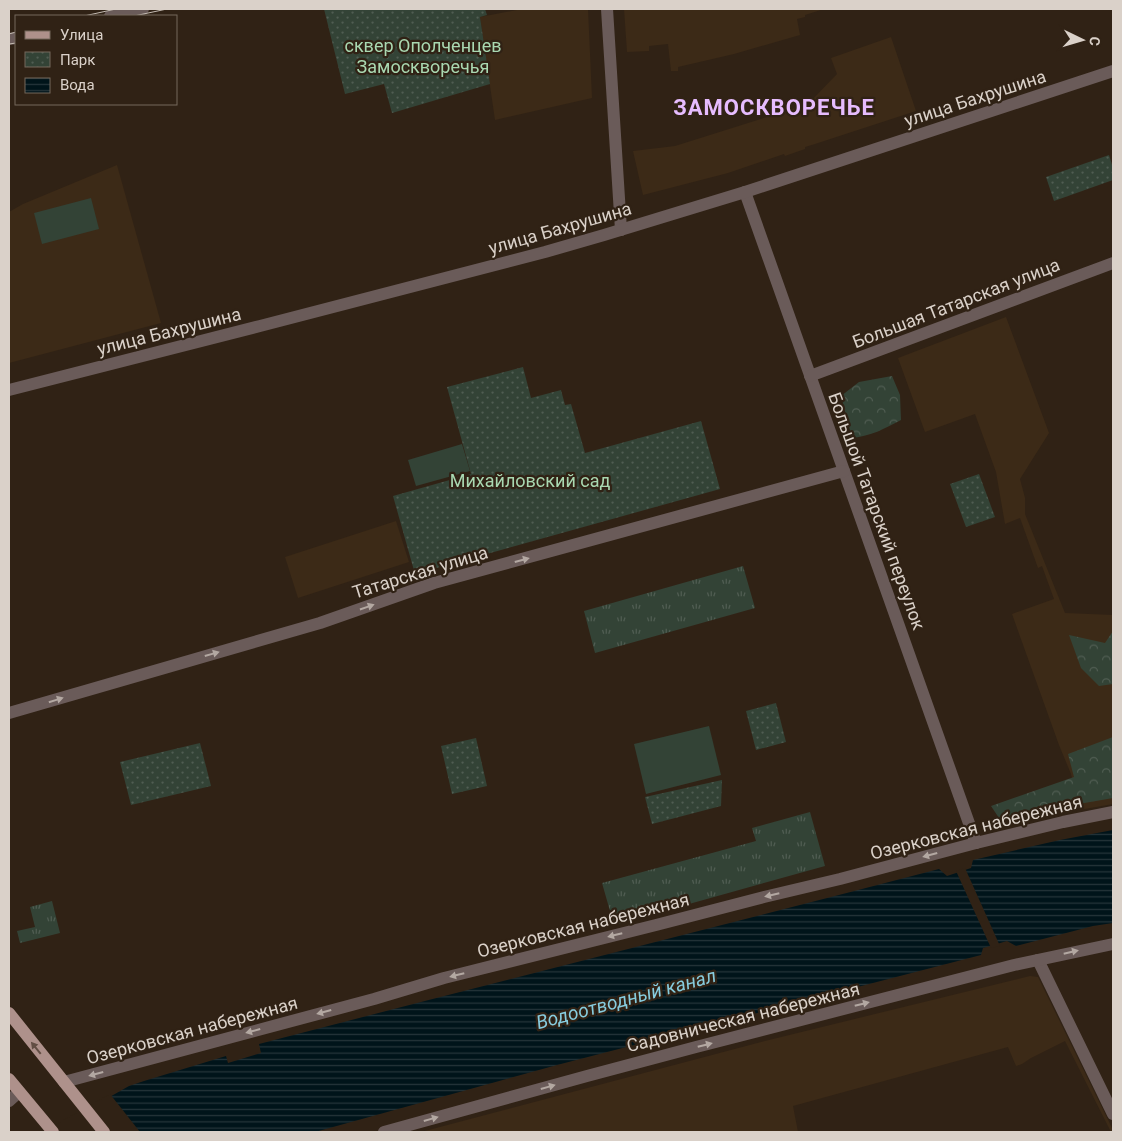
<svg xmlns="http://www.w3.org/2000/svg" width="1122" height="1141" font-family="Roboto,sans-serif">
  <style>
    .built { fill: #3c2a17 }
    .grass { fill: url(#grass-tufts) }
    .forest { fill: url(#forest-crowns) }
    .park { fill: url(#park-dots) }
    .pitch { fill: #334336 }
    .water { fill: url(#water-rules) }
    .pier { fill: #302215 }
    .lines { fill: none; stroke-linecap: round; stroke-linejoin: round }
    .minor { stroke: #6a5b59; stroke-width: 12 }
    .major { stroke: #ae918b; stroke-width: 12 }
    .tram { stroke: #c3bab1; stroke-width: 1 }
    .oneway { fill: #b3a8a2 }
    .oneway2 { fill: #624e44 }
    .labels { text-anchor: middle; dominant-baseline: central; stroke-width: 4.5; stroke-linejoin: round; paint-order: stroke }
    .park-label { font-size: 18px; fill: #a9d8b1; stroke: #302215 }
    .street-label { font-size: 18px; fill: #dad1c9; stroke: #302215 }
    .water-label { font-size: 19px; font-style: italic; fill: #87ccde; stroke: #302215 }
    .district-label { font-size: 22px; font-weight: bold; letter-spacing: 1px; fill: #e6bcfe; stroke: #302215 }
  </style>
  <defs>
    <pattern id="grass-tufts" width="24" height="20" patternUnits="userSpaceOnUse" patternTransform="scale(1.25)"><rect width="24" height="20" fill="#334336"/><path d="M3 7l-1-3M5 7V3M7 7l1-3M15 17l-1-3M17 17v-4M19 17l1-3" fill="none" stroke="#505d52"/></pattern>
    <pattern id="forest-crowns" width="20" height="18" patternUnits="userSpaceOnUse" patternTransform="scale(1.25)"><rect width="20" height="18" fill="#334336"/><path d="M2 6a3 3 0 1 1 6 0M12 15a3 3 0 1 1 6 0" fill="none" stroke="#505d52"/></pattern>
    <pattern id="park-dots" width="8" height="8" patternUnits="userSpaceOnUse" patternTransform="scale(1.25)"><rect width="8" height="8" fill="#334336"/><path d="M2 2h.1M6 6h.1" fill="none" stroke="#505d52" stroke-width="1.8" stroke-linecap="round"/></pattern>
    <pattern id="water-rules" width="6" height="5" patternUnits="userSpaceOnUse" patternTransform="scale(1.25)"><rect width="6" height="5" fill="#00141a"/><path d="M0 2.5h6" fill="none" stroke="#25353a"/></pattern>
  </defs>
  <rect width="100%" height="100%" fill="#302215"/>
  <!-- built -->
  <g class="built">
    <polygon points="522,9 588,9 592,98 495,120 480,17"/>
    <polygon points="624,9 824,9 805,15 805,17 797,19 800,35 734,54 678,67 678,71 671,71 668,44 649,46 649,51 627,52"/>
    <polygon points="891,37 916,111 815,144 805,147 805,149 785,156 784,154 728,173 643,195 633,151 675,146 808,104 837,74 831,58"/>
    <polygon points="117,165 161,323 9,363 9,212 23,204"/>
    <polygon points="1006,317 1049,433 1020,479 1025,498 1025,514 1065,613 1113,615 1113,804 1079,810 1071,774 1059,745 1012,614 1054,599 1042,566 1038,568 1020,518 1005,524 996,472 975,414 925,432 898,358"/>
    <polygon points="396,521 409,562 298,598 285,557"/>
    <polygon points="1030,976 1038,977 1113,1130 1113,1132 1111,1132 1065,1041 1031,1058 1022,1064 1016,1066 1008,1047 793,1106 798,1132 421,1132 769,1040"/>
  </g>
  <!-- grass -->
  <g class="grass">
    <polygon points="743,566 755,608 595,653 584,611"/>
    <polygon points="810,812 825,866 614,925 602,883 756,841 752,828"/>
    <polygon points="52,901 60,933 20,943 17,931 35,927 30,907"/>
  </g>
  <!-- forest -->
  <g class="forest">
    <path d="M892,376l8,19 1,25c-17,9 -30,16 -49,18l-11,-42 18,-14z"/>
    <polygon points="1113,631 1113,684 1099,686 1081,668 1069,635 1105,643"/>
    <polygon points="1113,737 1113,798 999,818 991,806 1074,777 1068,754"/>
  </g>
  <!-- park -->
  <g class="park">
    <polygon points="324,9 485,9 487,15 480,17 490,84 392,113 384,84 345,94"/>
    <polygon points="1109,155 1113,168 1113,180 1054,201 1046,177"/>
    <polygon points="523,367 531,398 561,390 565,405 571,404 585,453 701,421 720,489 415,574 393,496 471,474 447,387"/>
    <polygon points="979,474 995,517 966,527 950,484"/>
    <polygon points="776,703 786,742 756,750 746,711"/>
    <polygon points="476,738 487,786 452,794 441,746"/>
    <polygon points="200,743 211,786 131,805 120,762"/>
    <polygon points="722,780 721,806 652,824 645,797"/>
  </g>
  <!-- pitch -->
  <g class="pitch">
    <polygon points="91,198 99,229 42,244 34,213"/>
    <polygon points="462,444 470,471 416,486 408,460"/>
    <polygon points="709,726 721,775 646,794 634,744"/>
  </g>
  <!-- water -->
  <path class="water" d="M1113,830v93l-20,3 -77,20 -9,-5 -24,7 -2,7 -424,110 -242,67h-267l81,-46 15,-5 82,-25 2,7 33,-10 -2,-9c226,-59 453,-116 680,-175l8,7 24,-8 2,-8 87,-20z"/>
  <!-- pier -->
  <g class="pier">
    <polygon points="965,868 1000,946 991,948 956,871"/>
    <polygon points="110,1094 140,1132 45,1132 46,1130"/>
  </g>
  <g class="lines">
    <!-- minor -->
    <g class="minor">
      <polyline points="607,9 621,230"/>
      <polyline points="110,16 143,9"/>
      <polyline points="9,39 16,38"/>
      <polyline points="745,192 976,843"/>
      <polyline points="810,376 1113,263"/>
      <polyline points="9,390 260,326 545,252 604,235 745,192 1113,71"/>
      <polyline points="9,713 320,623 434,583 844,471"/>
      <polyline points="1038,960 1113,1114"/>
      <polyline points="64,1082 374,999 444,978 656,925 764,897 840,879 976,843 1063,822 1113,812"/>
      <polyline points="9,1101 19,1092"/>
      <polyline points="384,1132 587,1076 696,1047 1014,965 1113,944"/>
    </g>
    <!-- major -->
    <g class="major">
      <polyline points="9,1013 104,1132"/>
      <polyline points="9,1079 53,1132"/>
    </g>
    <!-- tram -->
    <g class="tram">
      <polyline points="84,16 116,9"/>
      <polyline points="134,16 167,9"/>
      <polyline points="9,34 16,32"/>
      <polyline points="9,44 16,43"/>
    </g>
  </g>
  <!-- one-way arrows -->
  <defs><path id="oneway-solid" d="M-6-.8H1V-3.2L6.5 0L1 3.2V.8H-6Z" transform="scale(1.25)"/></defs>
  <g class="oneway">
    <use href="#oneway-solid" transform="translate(522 560) rotate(-15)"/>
    <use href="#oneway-solid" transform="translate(367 607) rotate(-19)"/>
    <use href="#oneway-solid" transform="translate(212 654) rotate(-16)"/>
    <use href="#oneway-solid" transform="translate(56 700) rotate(-17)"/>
    <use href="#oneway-solid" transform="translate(930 855) rotate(165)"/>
    <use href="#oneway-solid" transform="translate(772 895) rotate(167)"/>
    <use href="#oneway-solid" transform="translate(615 935) rotate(166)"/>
    <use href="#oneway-solid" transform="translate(1071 952) rotate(-13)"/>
    <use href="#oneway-solid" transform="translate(457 975) rotate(166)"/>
    <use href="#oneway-solid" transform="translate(862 1004) rotate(-14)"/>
    <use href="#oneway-solid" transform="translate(324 1012) rotate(165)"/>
    <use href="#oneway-solid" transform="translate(253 1031) rotate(165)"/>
    <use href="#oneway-solid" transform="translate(705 1045) rotate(-14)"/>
    <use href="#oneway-solid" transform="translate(96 1074) rotate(165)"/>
    <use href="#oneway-solid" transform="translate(548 1087) rotate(-16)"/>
    <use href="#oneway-solid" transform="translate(431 1119) rotate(-16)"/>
  </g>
  <use class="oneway2" href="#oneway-solid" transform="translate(36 1048) rotate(-129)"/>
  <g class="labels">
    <!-- park labels -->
    <g class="park-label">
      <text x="423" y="45">сквер Ополченцев<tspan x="423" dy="21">Замоскворечья</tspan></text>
      <text x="530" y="480">Михайловский сад</text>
    </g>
    <!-- street labels -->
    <g class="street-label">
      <text transform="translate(975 98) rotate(-18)">улица Бахрушина</text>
      <text transform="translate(560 228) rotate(-16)">улица Бахрушина</text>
      <text transform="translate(956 303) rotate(-21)">Большая Татарская улица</text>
      <text transform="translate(169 331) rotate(-14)">улица Бахрушина</text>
      <text transform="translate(877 511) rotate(70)">Большой Татарский переулок</text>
      <text transform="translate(420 572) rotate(-17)">Татарская улица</text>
      <text transform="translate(976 827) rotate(-14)">Озерковская набережная</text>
      <text transform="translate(583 925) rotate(-14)">Озерковская набережная</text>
      <text transform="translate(743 1017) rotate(-14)">Садовническая набережная</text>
      <text transform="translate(192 1030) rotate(-15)">Озерковская набережная</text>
    </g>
    <!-- water labels -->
    <g class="water-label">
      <text transform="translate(626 999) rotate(-15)">Водоотводный канал</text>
    </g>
    <!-- district labels -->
    <g class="district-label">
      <text x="774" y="107">ЗАМОСКВОРЕЧЬЕ</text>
    </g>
  </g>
  <!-- border -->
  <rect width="1122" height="1141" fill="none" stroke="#dad1c9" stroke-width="20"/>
  <!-- legend -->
  <rect x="15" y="15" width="162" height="90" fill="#302215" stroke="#74685d"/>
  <rect x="25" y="31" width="25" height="8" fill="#ae918b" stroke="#74685d"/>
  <text x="60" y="40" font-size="15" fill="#dad1c9">Улица</text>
  <rect x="25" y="52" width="25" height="15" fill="url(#park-dots)" stroke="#74685d"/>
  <text x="60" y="65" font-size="15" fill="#dad1c9">Парк</text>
  <rect x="25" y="78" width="25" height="15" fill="url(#water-rules)" stroke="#74685d"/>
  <text x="60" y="90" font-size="15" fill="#dad1c9">Вода</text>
  <!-- north arrow -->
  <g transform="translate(1082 40) rotate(95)" stroke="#302215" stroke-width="4" paint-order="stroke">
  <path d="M0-4L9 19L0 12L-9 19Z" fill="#dad1c9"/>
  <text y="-8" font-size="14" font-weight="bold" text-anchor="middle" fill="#dad1c9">С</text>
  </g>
</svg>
